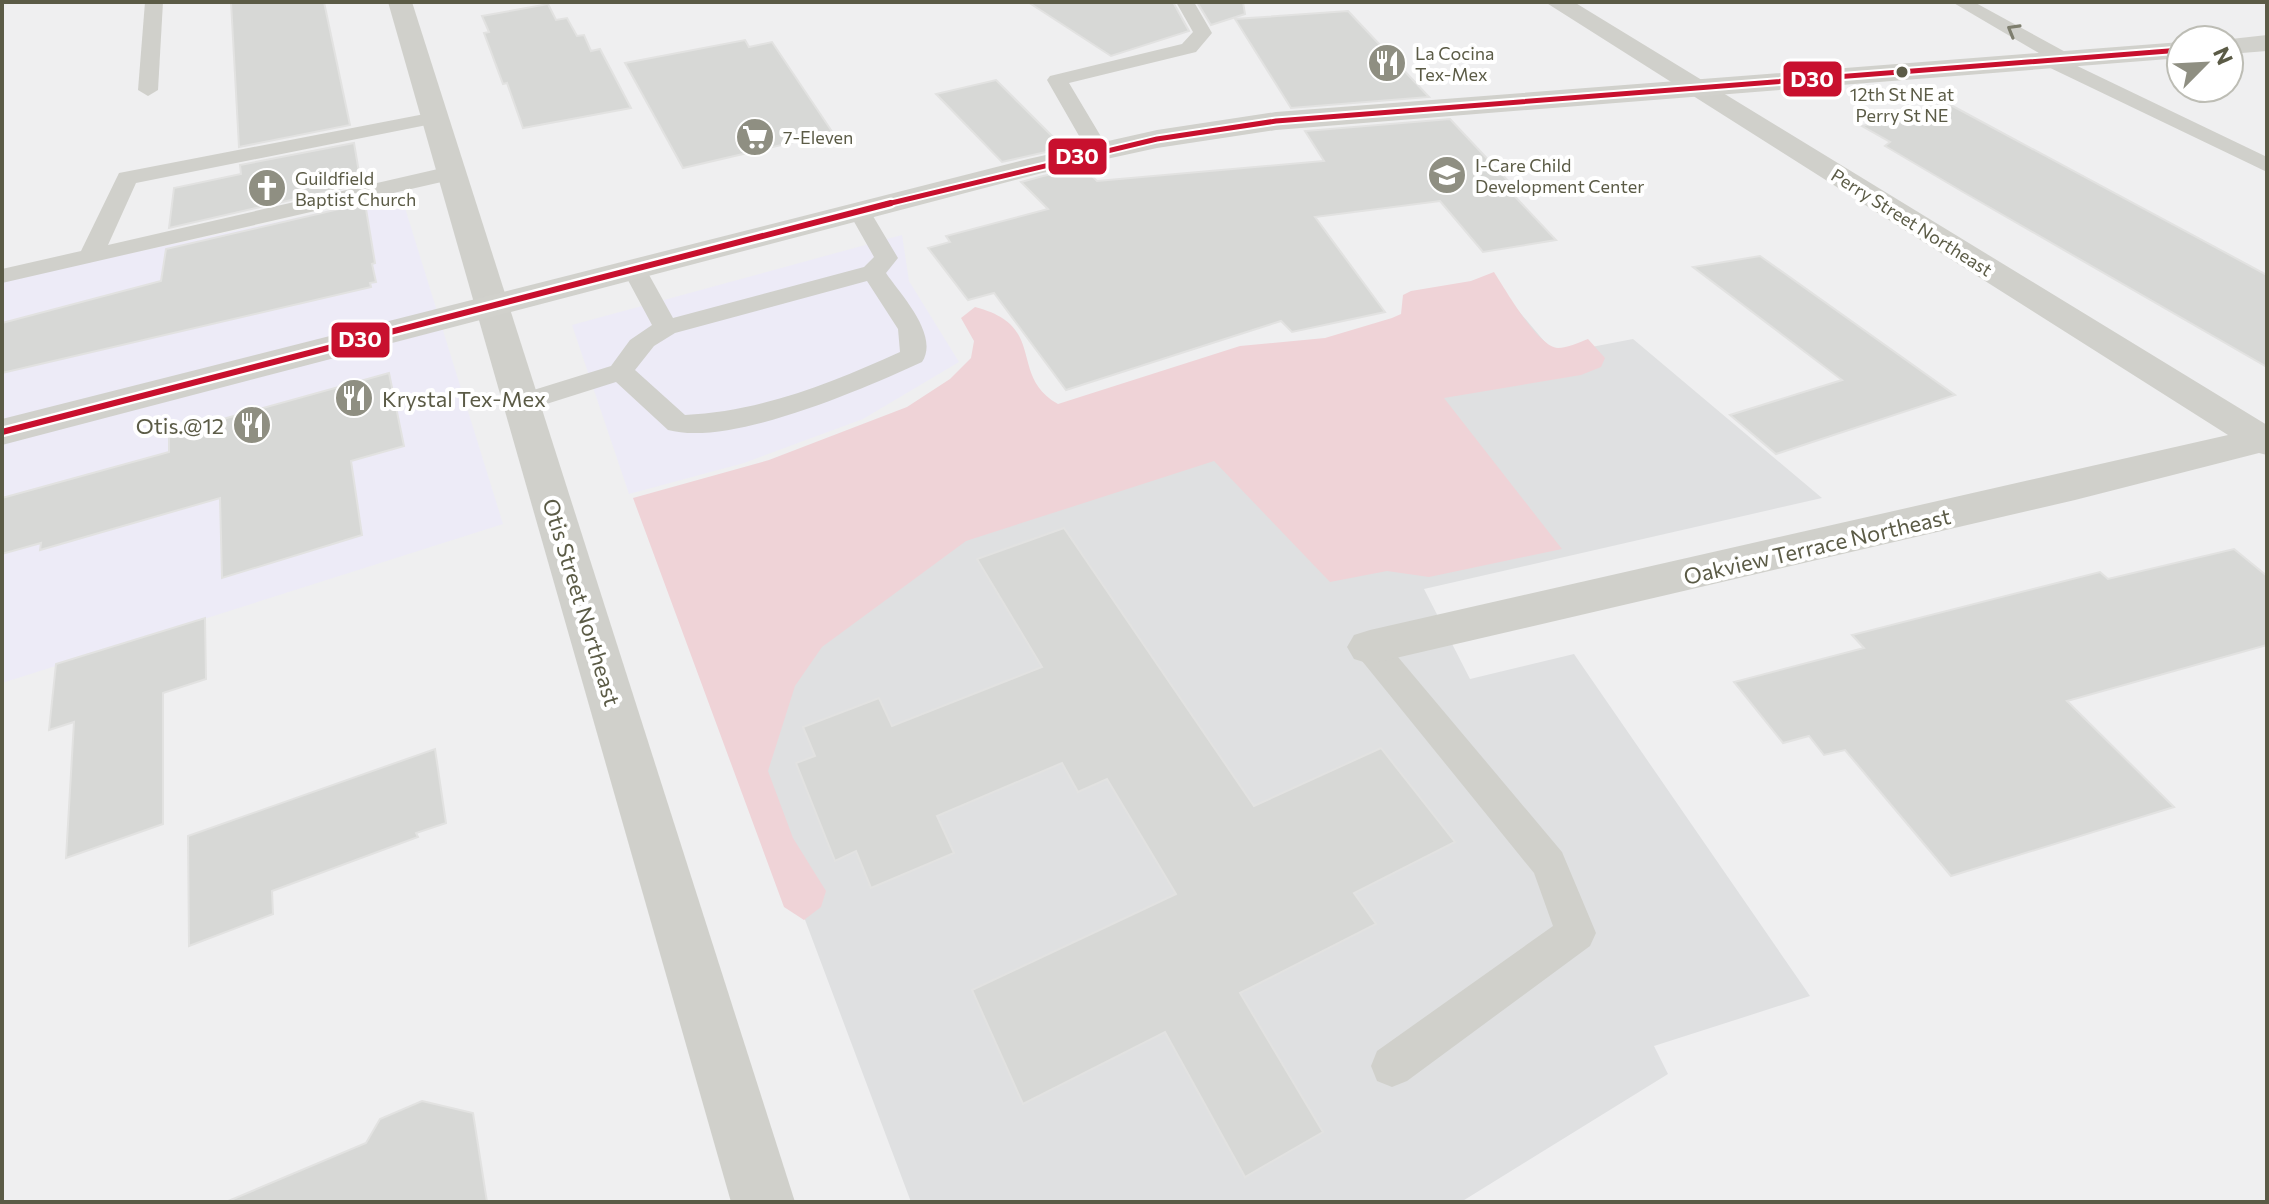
<svg xmlns="http://www.w3.org/2000/svg" width="2269" height="1204" font-family="Commissioner,sans-serif">
  <style>
    .commercial { fill: #edebf7 }
    .education { fill: #dfe0e1 }
    .green { fill: #efd3d7 }
    .building { fill: #d7d8d6; stroke: #e2e2e1; stroke-width: 2 }
    .lines { fill: none; stroke-linecap: round; stroke-linejoin: round }
    .lane { fill: #d0d0cb; fill-rule: evenodd }
    .street { fill: #d0d0cb; fill-rule: evenodd }
    .secondary { fill: #d1d1cc; fill-rule: evenodd }
    .bus-1-far1-casing { stroke: #fff; stroke-width: 9 }
    .bus-1-casing { stroke: #fff; stroke-width: 11 }
    .bus-1-far1 { stroke: #c8102e; stroke-width: 5 }
    .bus-1 { stroke: #c8102e; stroke-width: 6 }
    .oneway { stroke: #7e7e6e }
    .bus-dot { fill: #5b5b46; stroke: #fff; stroke-width: 3 }
    .labels { text-anchor: middle; dominant-baseline: central; stroke-width: 8; stroke-linejoin: round; paint-order: stroke }
    .far-poi-label { font-size: 18px; fill: #5b5b46; stroke: #fff; text-anchor: start }
    .far-bus-label { font-size: 18px; fill: #5b5b46; stroke: #fff }
    .far-street-label { font-size: 18px; fill: #5b5b46; stroke: #fff }
    .poi-label { font-size: 22px; fill: #5b5b46; stroke: #fff; text-anchor: start }
    .street-label { font-size: 22px; fill: #5b5b46; stroke: #fff }
    .line-badge { stroke: #fff; stroke-width: 3 }
    .badge-label { font-size: 22px; text-anchor: middle; font-weight: bold; fill: #fff }
  </style>
  <rect width="100%" height="100%" fill="#efeff0"/>
  <!-- commercial -->
  <g class="commercial">
    <polygon points="401,195 503,524 2,683 2,281"/>
    <polygon points="902,235 909,281 959,362 863,419 744,463 629,494 572,325"/>
  </g>
  <!-- education -->
  <polygon class="education" points="1517,309 1555,354 1633,339 1822,498 1424,589 1470,679 1574,654 1810,996 1654,1046 1668,1074 1461,1202 911,1202 665,547 1282,352"/>
  <!-- green -->
  <path class="green" d="M1494,272c11,17 44,75 64,76 9,0 22,-6 30,-9l17,19 -4,9 -20,8 -137,23 118,151 -133,28 -42,-6 -57,11 -116,-121 -248,80 -144,106 -27,39 -27,85 25,67 33,53 -5,16 -17,13 -20,-13 -151,-409 136,-38 138,-53 43,-28 21,-21 3,-17 -13,-23 14,-11c74,19 32,68 83,97l182,-58 85,-8 67,-20 9,-4 2,-19 8,-4 60,-10z"/>
  <!-- building -->
  <g class="building">
    <polygon points="231,2 324,2 350,125 239,147"/>
    <polygon points="1028,2 1173,2 1189,31 1111,56"/>
    <polygon points="1197,2 1243,2 1245,14 1211,25"/>
    <polygon points="548,4 556,20 567,18 577,36 584,35 591,51 600,49 631,108 523,128 507,83 503,84 484,33 489,32 482,16"/>
    <polygon points="1348,11 1429,97 1291,108 1235,19"/>
    <polygon points="745,40 749,47 772,42 833,133 683,168 625,63"/>
    <polygon points="996,80 1064,148 1002,162 936,94"/>
    <polygon points="1947,103 2267,275 2267,367 1963,192 1885,146 1890,142 1862,126"/>
    <polygon points="1450,119 1512,185 1505,186 1556,240 1483,252 1440,201 1315,217 1385,312 1292,332 1281,321 1066,390 994,293 968,300 928,248 950,242 946,236 1048,209 1021,182 1043,176 1083,167 1097,181 1324,161 1305,131"/>
    <polygon points="354,143 361,184 169,228 174,188 241,174 240,165"/>
    <polygon points="365,203 375,263 372,264 376,282 370,283 371,287 2,373 2,323 161,281 166,249"/>
    <polygon points="1760,256 1955,395 1776,454 1730,415 1842,380 1693,267"/>
    <polygon points="389,373 404,446 351,461 362,535 222,578 220,498 40,550 41,543 2,554 2,498 169,452 169,434"/>
    <polygon points="1064,528 1254,806 1381,748 1455,842 1354,893 1376,924 1240,993 1323,1132 1245,1177 1165,1032 1023,1104 972,990 1176,894 1107,779 1078,792 1062,763 937,816 954,853 871,888 856,851 835,861 796,763 815,756 803,727 879,698 892,726 1042,667 977,559"/>
    <polygon points="2234,549 2267,576 2267,645 2067,701 2174,807 1951,876 1845,750 1824,755 1809,736 1783,743 1734,682 1864,648 1852,635 2100,572 2108,579"/>
    <polygon points="205,618 206,679 163,693 163,824 66,858 74,722 49,730 56,664"/>
    <polygon points="435,749 446,823 416,833 418,837 272,891 273,914 189,946 188,836"/>
    <polygon points="422,1101 473,1113 487,1202 226,1202 366,1143 380,1119"/>
  </g>
  <g class="lines">
    <!-- lane -->
    <g class="lane">
      <polygon points="145,2 163,2 158,90 148,96 138,90"/>
      <polygon points="1176,2 1194,2 1212,33 1196,52 1069,83 1109,150 1106,155 1090,155 1047,80 1050,76 1182,44 1193,32"/>
      <polygon points="1952,2 1974,2 2071,55 2074,59 2071,63 2267,157 2267,172 2042,64 2039,60 2044,56"/>
      <polygon points="435,112 445,118 442,122 136,183 108,245 451,166 459,168 462,173 459,178 2,283 2,269 81,251 119,173"/>
      <path d="M859,204l8,2 31,52 -12,15c14,21 54,62 36,89 -59,27 -191,85 -254,68l-52,-48 -95,30 -10,-3 -4,-6 4,-6 100,-31 19,-26 22,-15 -30,-56 3,-5h18l30,54 191,-51 10,-10 -26,-46zM867,281l31,48 2,23c-68,31 -141,60 -215,63l-50,-45 19,-24 21,-13z"/>
      <polygon points="1370,634 1382,638 1562,852 1596,933 1590,946 1407,1081 1392,1087 1377,1081 1371,1066 1377,1051 1553,926 1534,873 1358,656 1353,647 1358,638"/>
    </g>
    <!-- street -->
    <g class="street">
      <polygon points="388,2 412,2 795,1202 731,1202"/>
      <polygon points="1545,2 1574,2 2267,425 2267,455 2259,453 2075,500 1370,664 1354,659 1347,647 1354,635 1370,630 2228,435"/>
    </g>
    <!-- secondary -->
    <g class="secondary">
      <polygon points="2267,35 2267,51 2229,54 2229,40 2222,40"/>
      <polygon points="2181,42 2181,58 1276,130 1157,148 1042,173 2,445 2,419 1028,159 1157,130 1276,112"/>
    </g>
    <defs>
      <polyline id="bus-1-far1" points="883,205 1157,139 1276,121 2181,50"/>
      <polyline id="bus-1" points="2,432 891,203"/>
    </defs>
    <!-- bus-1-far1 casing -->
    <use href="#bus-1-far1" class="bus-1-far1-casing"/>
    <!-- bus-1 casing -->
    <use href="#bus-1" class="bus-1-casing"/>
    <!-- bus-1-far1 -->
    <use href="#bus-1-far1" class="bus-1-far1"/>
    <!-- bus-1 -->
    <use href="#bus-1" class="bus-1"/>
  </g>
  <!-- one-way arrows -->
  <defs><path id="oneway-chevron" d="M-2-3.5L2.5 0L-2 3.5" fill="none" stroke-width="1.6" stroke-linecap="round" stroke-linejoin="round" transform="scale(2)"/></defs>
  <use class="oneway" href="#oneway-chevron" transform="translate(2013 30) rotate(-150)"/>
  <!-- icons -->
  <defs>
    <symbol id="restaurant-disc" viewBox="-11 -11 22 22"><circle r="9.5" fill="#8f8f82" stroke="#fff"/><path d="M-5-6h1v4h1v-4h1v4h1v-4h1v5L-1.5 .5V6h-2V.5L-5-1ZM5-6V6H3V1.5H1.5Q1.5-4 5-6Z" fill="#fff"/></symbol>
    <symbol id="supermarket-disc" viewBox="-11 -11 22 22"><circle r="9.5" fill="#8f8f82" stroke="#fff"/><path d="M-6-5.5h2.5l.6 2H6L4.5 2H-2.5L-4.4-4H-6ZM-1.5 3.2a1.3 1.3 0 1 0 .1 0ZM3 3.2a1.3 1.3 0 1 0 .1 0Z" fill="#fff"/></symbol>
    <symbol id="school-disc" viewBox="-11 -11 22 22"><circle r="9.5" fill="#8f8f82" stroke="#fff"/><path d="M0-5L7-2L0 1L-7-2ZM-4 1L0 2.5L4 1V4Q0 6-4 4Z" fill="#fff"/></symbol>
    <symbol id="church-disc" viewBox="-11 -11 22 22"><circle r="9.5" fill="#8f8f82" stroke="#fff"/><path d="M-1.2-6h2.4v3.5h3.3v2.4h-3.3V6h-2.4V-.1h-3.3v-2.4h3.3Z" fill="#fff"/></symbol>
  </defs>
  <g fill-rule="evenodd">
    <use href="#restaurant-disc" x="1365" y="41" width="44" height="44"/>
    <use href="#supermarket-disc" x="733" y="115" width="44" height="44"/>
    <use href="#school-disc" x="1425" y="153" width="44" height="44"/>
    <use href="#church-disc" x="245" y="166" width="44" height="44"/>
    <use href="#restaurant-disc" x="332" y="376" width="44" height="44"/>
    <use href="#restaurant-disc" x="230" y="403" width="44" height="44"/>
  </g>
  <!-- markers -->
  <circle class="bus-dot" cx="1902" cy="72" r="7"/>
  <g class="labels">
    <!-- far-poi labels -->
    <g class="far-poi-label">
      <text x="1415" y="53">La Cocina<tspan x="1415" dy="21">Tex-Mex</tspan></text>
      <text x="783" y="137">7-Eleven</text>
      <text x="1475" y="165">I-Care Child<tspan x="1475" dy="21">Development Center</tspan></text>
      <text x="295" y="178">Guildfield<tspan x="295" dy="21">Baptist Church</tspan></text>
    </g>
    <!-- far-bus labels -->
    <g class="far-bus-label">
      <text x="1902" y="94">12th St NE at<tspan x="1902" dy="21">Perry St NE</tspan></text>
    </g>
    <!-- far-street labels -->
    <g class="far-street-label">
      <text transform="translate(1912 222) rotate(32)">Perry Street Northeast</text>
    </g>
    <!-- poi labels -->
    <g class="poi-label">
      <text x="382" y="398">Krystal Tex-Mex</text>
      <text x="224" y="425" text-anchor="end">Otis.@12</text>
    </g>
    <!-- street labels -->
    <g class="street-label">
      <text transform="translate(1817 546) rotate(-13)">Oakview Terrace Northeast</text>
      <text transform="translate(582 602) rotate(73)">Otis Street Northeast</text>
    </g>
  </g>
  <g class="line-badge">
    <rect x="1782" y="60" width="61" height="38" rx="8" fill="#c8102e"/>
    <rect x="1047" y="137" width="61" height="39" rx="8" fill="#c8102e"/>
    <rect x="330" y="321" width="61" height="38" rx="8" fill="#c8102e"/>
  </g>
  <g class="badge-label">
    <text x="1812" y="87">D30</text>
    <text x="1077" y="164">D30</text>
    <text x="360" y="347">D30</text>
  </g>
  <!-- border -->
  <rect width="2269" height="1204" fill="none" stroke="#5b5b46" stroke-width="8"/>
  <!-- north arrow -->
  <g transform="translate(2205 64) rotate(66)"><circle r="38" fill="#ffffff" stroke="#bdbdb5" stroke-width="2"/>
  <path d="M0-6L14 30L0 20L-14 30Z" fill="#8f8f82"/>
  <text y="-12" font-size="22" font-weight="bold" text-anchor="middle" fill="#5b5b46">N</text>
  </g>
</svg>
